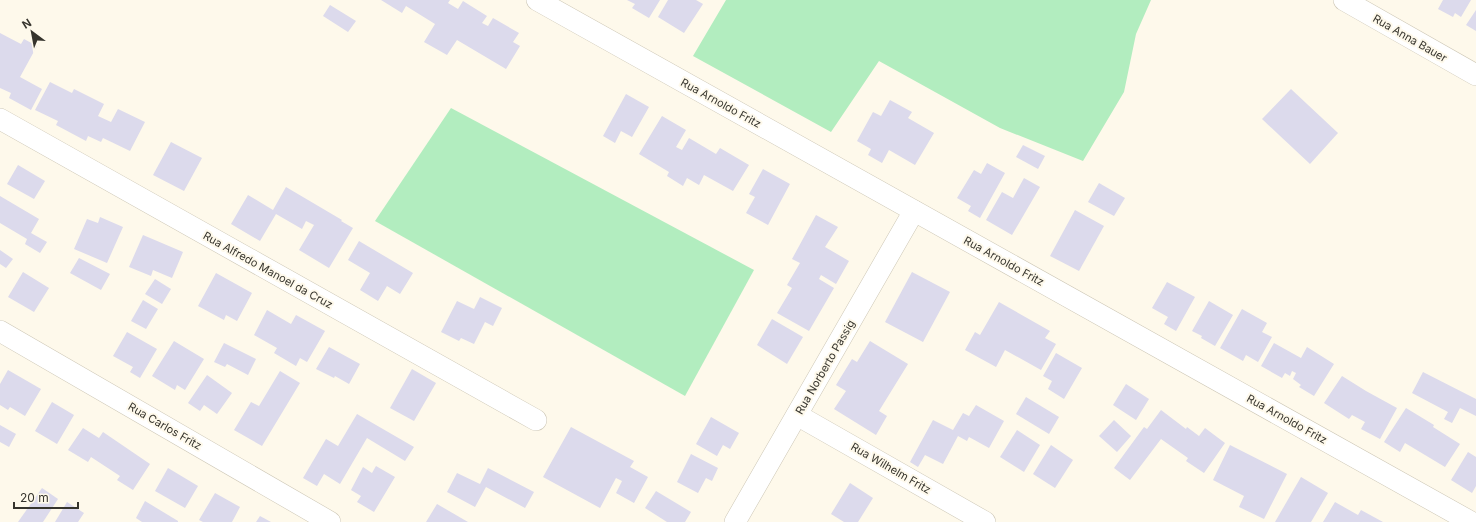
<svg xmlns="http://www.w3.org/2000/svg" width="1476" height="522" font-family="Inter,sans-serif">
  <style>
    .green { fill: #b2edbf }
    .building { fill: #dcdaec }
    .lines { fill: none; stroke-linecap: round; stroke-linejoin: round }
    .minor-casing { stroke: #cdc7b6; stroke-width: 22 }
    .minor { stroke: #fff; stroke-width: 21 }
    .labels { text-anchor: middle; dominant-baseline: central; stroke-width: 4; stroke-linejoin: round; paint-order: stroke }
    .street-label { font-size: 11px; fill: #36342d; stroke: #fef9eb }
  </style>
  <rect width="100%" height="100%" fill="#fef9eb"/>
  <!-- green -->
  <g class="green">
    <polygon points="726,0 1151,0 1136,34 1124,92 1083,161 1000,128 879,61 831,132 693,56"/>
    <polygon points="451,108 754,270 685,396 375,221"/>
  </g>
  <!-- building -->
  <g class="building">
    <polygon points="381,0 450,0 448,3 458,9 463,1 487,16 482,23 488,26 493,18 519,33 513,42 520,46 506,69 457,40 447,55 424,42 435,24 406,6 402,13"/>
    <polygon points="627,0 660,0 649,18 632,8 635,4"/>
    <polygon points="668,0 696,0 703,4 684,33 658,17"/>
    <polygon points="1443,0 1471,0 1461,17 1455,13 1453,17 1438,9"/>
    <polygon points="330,5 356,21 348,32 323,16"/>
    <polygon points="1476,10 1476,31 1466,25"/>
    <polygon points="0,33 21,44 24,39 37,46 20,77 42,89 31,110 9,98 11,93 0,88"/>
    <polygon points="50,82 72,93 74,89 104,104 98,116 111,122 118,109 145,122 130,151 103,138 101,142 88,136 86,141 56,125 58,121 35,110"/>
    <polygon points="1291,89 1338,133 1310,164 1262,119"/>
    <polygon points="626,94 649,107 632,137 621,131 615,143 603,136"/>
    <polygon points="890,100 912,112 908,118 934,133 915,165 889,150 882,163 868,155 871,149 857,141 873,112 881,116"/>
    <polygon points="662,116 686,130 676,147 682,150 689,138 716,154 720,148 749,165 733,191 704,175 699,185 687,178 683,186 667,176 669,172 639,154"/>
    <polygon points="171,142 202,158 184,191 153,175"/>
    <polygon points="1023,145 1045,156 1038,169 1016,157"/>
    <polygon points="987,163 1005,173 980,218 968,211 971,206 957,198 974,170 981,174"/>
    <polygon points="18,165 45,181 34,199 7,184"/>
    <polygon points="763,169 790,184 768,225 746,213 755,197 749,194"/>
    <polygon points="1024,178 1040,187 1012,235 986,220 1002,192 1013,198"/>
    <polygon points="1099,183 1125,198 1114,216 1088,202"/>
    <polygon points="286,187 342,220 341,221 353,228 329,268 299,250 314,225 306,221 302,229 276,214 260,241 231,224 248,195 273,210"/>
    <polygon points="0,196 39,219 31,233 47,242 40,253 25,244 27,239 0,223"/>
    <polygon points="1075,210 1104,226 1079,271 1050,256"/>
    <polygon points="816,215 838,227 825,247 849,261 836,284 821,275 819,279 834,288 809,331 777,313 792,288 787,285 800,263 792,259"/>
    <polygon points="100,217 123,227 107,263 74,249 87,219 98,223"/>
    <polygon points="143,235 183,252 172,278 153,270 151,276 129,267"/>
    <polygon points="359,241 413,273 400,294 387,286 378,301 360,290 370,273 348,260"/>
    <polygon points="0,250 13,259 6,268 0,264"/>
    <polygon points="79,258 110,274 101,290 70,273"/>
    <polygon points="23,272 49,288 34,312 8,297"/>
    <polygon points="912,272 950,292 923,342 885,322"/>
    <polygon points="216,273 252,293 237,321 226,315 224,320 198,306"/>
    <polygon points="155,279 171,289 162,304 145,294"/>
    <polygon points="1167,282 1195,297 1176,331 1164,324 1168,317 1152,308"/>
    <polygon points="480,297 502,308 493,326 485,322 474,344 461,338 459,341 441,332 457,301 474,309"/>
    <polygon points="143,300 158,309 146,329 131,321"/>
    <polygon points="1209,301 1233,315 1215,346 1201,338 1202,336 1192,331"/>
    <polygon points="999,302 1050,331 1045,338 1056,344 1041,370 1005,350 996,367 965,350 975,332 980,335"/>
    <polygon points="1242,309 1267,323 1262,332 1272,337 1258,362 1246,355 1243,361 1220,348"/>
    <polygon points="267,310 291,324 296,315 325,331 307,362 300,358 296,366 274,353 277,348 254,335"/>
    <polygon points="772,319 803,337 787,364 757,345"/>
    <polygon points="127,332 157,349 140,378 130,372 133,367 113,356"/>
    <polygon points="174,341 204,359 185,390 177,385 175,390 152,376"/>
    <polygon points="870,341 908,364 879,411 887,416 876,435 834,409 846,391 836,385 852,359 857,362"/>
    <polygon points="224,343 256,359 248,375 227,364 225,367 214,362"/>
    <polygon points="1274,343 1301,358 1307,347 1334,364 1314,396 1299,387 1301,385 1293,379 1296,373 1292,371 1290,376 1285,373 1282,378 1261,366"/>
    <polygon points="329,347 360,364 349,384 335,376 334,378 316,369"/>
    <polygon points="1056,353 1082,368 1064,399 1048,389 1052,381 1043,376"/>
    <polygon points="412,369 436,383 414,421 390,408"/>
    <polygon points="8,370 41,389 25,416 10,407 8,410 0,405 0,384"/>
    <polygon points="280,371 300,383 262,446 234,430 251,402 259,406"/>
    <polygon points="1423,372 1476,399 1476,416 1460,408 1452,423 1444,419 1448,412 1412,393"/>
    <polygon points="207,375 232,393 217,414 204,405 200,411 188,403"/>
    <polygon points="1342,376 1366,391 1397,408 1380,439 1361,429 1365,422 1352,415 1349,419 1324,403"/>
    <polygon points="1126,384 1149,399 1136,420 1113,405"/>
    <polygon points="1026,397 1059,417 1049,434 1016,414"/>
    <polygon points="52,402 74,415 57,444 35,431"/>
    <polygon points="976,405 1004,421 989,448 969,437 967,441 958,436 943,464 925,455 918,467 910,462 933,420 953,430 963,413 969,416"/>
    <polygon points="1406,408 1434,425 1433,427 1460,444 1445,467 1405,443 1400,452 1384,442"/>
    <polygon points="1161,410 1186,429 1187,427 1199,436 1205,428 1225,443 1204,473 1186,461 1188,458 1161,439 1130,480 1114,468 1144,427 1147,429"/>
    <polygon points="357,414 414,447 405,461 367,438 340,484 324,474 317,486 303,478 326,439 338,446"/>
    <polygon points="711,417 739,433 730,449 723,445 717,456 696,444"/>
    <polygon points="1114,420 1131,436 1117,452 1099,436"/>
    <polygon points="0,425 16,434 9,447 0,442"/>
    <polygon points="571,427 634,461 630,467 648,477 634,503 616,493 622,481 616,478 600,508 543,477"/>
    <polygon points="83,428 99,438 103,432 150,464 133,490 117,480 120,476 91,457 88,462 68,450"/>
    <polygon points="1017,430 1040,445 1024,472 1000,457"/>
    <polygon points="1051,445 1073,460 1055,488 1033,474"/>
    <polygon points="1230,445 1287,474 1264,519 1239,507 1244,496 1213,480"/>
    <polygon points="1468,452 1476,457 1476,486 1472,493 1451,480"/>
    <polygon points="691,454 718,468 712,481 706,478 698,493 677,482"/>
    <polygon points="376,466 395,477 374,512 357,502 361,496 351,490 363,467 372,473"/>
    <polygon points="168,468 198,486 185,508 155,491"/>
    <polygon points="488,468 534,492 525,508 486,487 475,507 447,492 457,473 480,484"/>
    <polygon points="1301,477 1328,493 1311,522 1275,522"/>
    <polygon points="850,483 873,498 858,522 844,522 831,514"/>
    <polygon points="42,488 58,499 43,522 18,522"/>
    <polygon points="656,491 691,512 685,522 667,522 645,508"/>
    <polygon points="215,493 240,507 232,522 203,522 199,520"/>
    <polygon points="145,501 178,521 178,522 142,522 136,518"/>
    <polygon points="67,502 84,513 78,522 55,522"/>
    <polygon points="1335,502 1358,515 1361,510 1383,522 1323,522"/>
    <polygon points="437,504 468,522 426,522"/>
    <polygon points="260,516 271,522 256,522"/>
  </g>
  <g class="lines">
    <defs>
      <g id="minor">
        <polyline points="537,0 1471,522"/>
        <polyline points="1344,0 1476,75"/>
        <polyline points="0,119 536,420"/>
        <polyline points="0,331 330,522"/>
        <polyline points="797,415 985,522"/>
        <polyline points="735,522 914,211"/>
      </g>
    </defs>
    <!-- minor casing -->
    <use href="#minor" class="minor-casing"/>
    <!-- minor -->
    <use href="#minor" class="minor"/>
  </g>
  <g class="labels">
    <!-- street labels -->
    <g class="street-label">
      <text transform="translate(1410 38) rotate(30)">Rua Anna Bauer</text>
      <text transform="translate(721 103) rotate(29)">Rua Arnoldo Fritz</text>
      <text transform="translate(1004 261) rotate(29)">Rua Arnoldo Fritz</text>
      <text transform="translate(268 270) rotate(29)">Rua Alfredo Manoel da Cruz</text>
      <text transform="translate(825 367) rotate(-60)">Rua Norberto Passig</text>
      <text transform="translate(1287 419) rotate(29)">Rua Arnoldo Fritz</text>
      <text transform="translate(165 426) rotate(30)">Rua Carlos Fritz</text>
      <text transform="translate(891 468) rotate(30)">Rua Wilhelm Fritz</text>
    </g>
  </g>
  <!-- north arrow -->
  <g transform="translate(32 32) rotate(328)" stroke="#fef9eb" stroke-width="3" paint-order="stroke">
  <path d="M0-3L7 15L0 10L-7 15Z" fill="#36342d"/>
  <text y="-6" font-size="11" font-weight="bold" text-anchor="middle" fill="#36342d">N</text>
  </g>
  <!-- scale -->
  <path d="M14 502v6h64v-6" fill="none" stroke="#36342d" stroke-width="2"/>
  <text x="20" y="502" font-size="12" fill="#36342d" stroke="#fef9eb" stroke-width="3" paint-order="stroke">20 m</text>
</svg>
